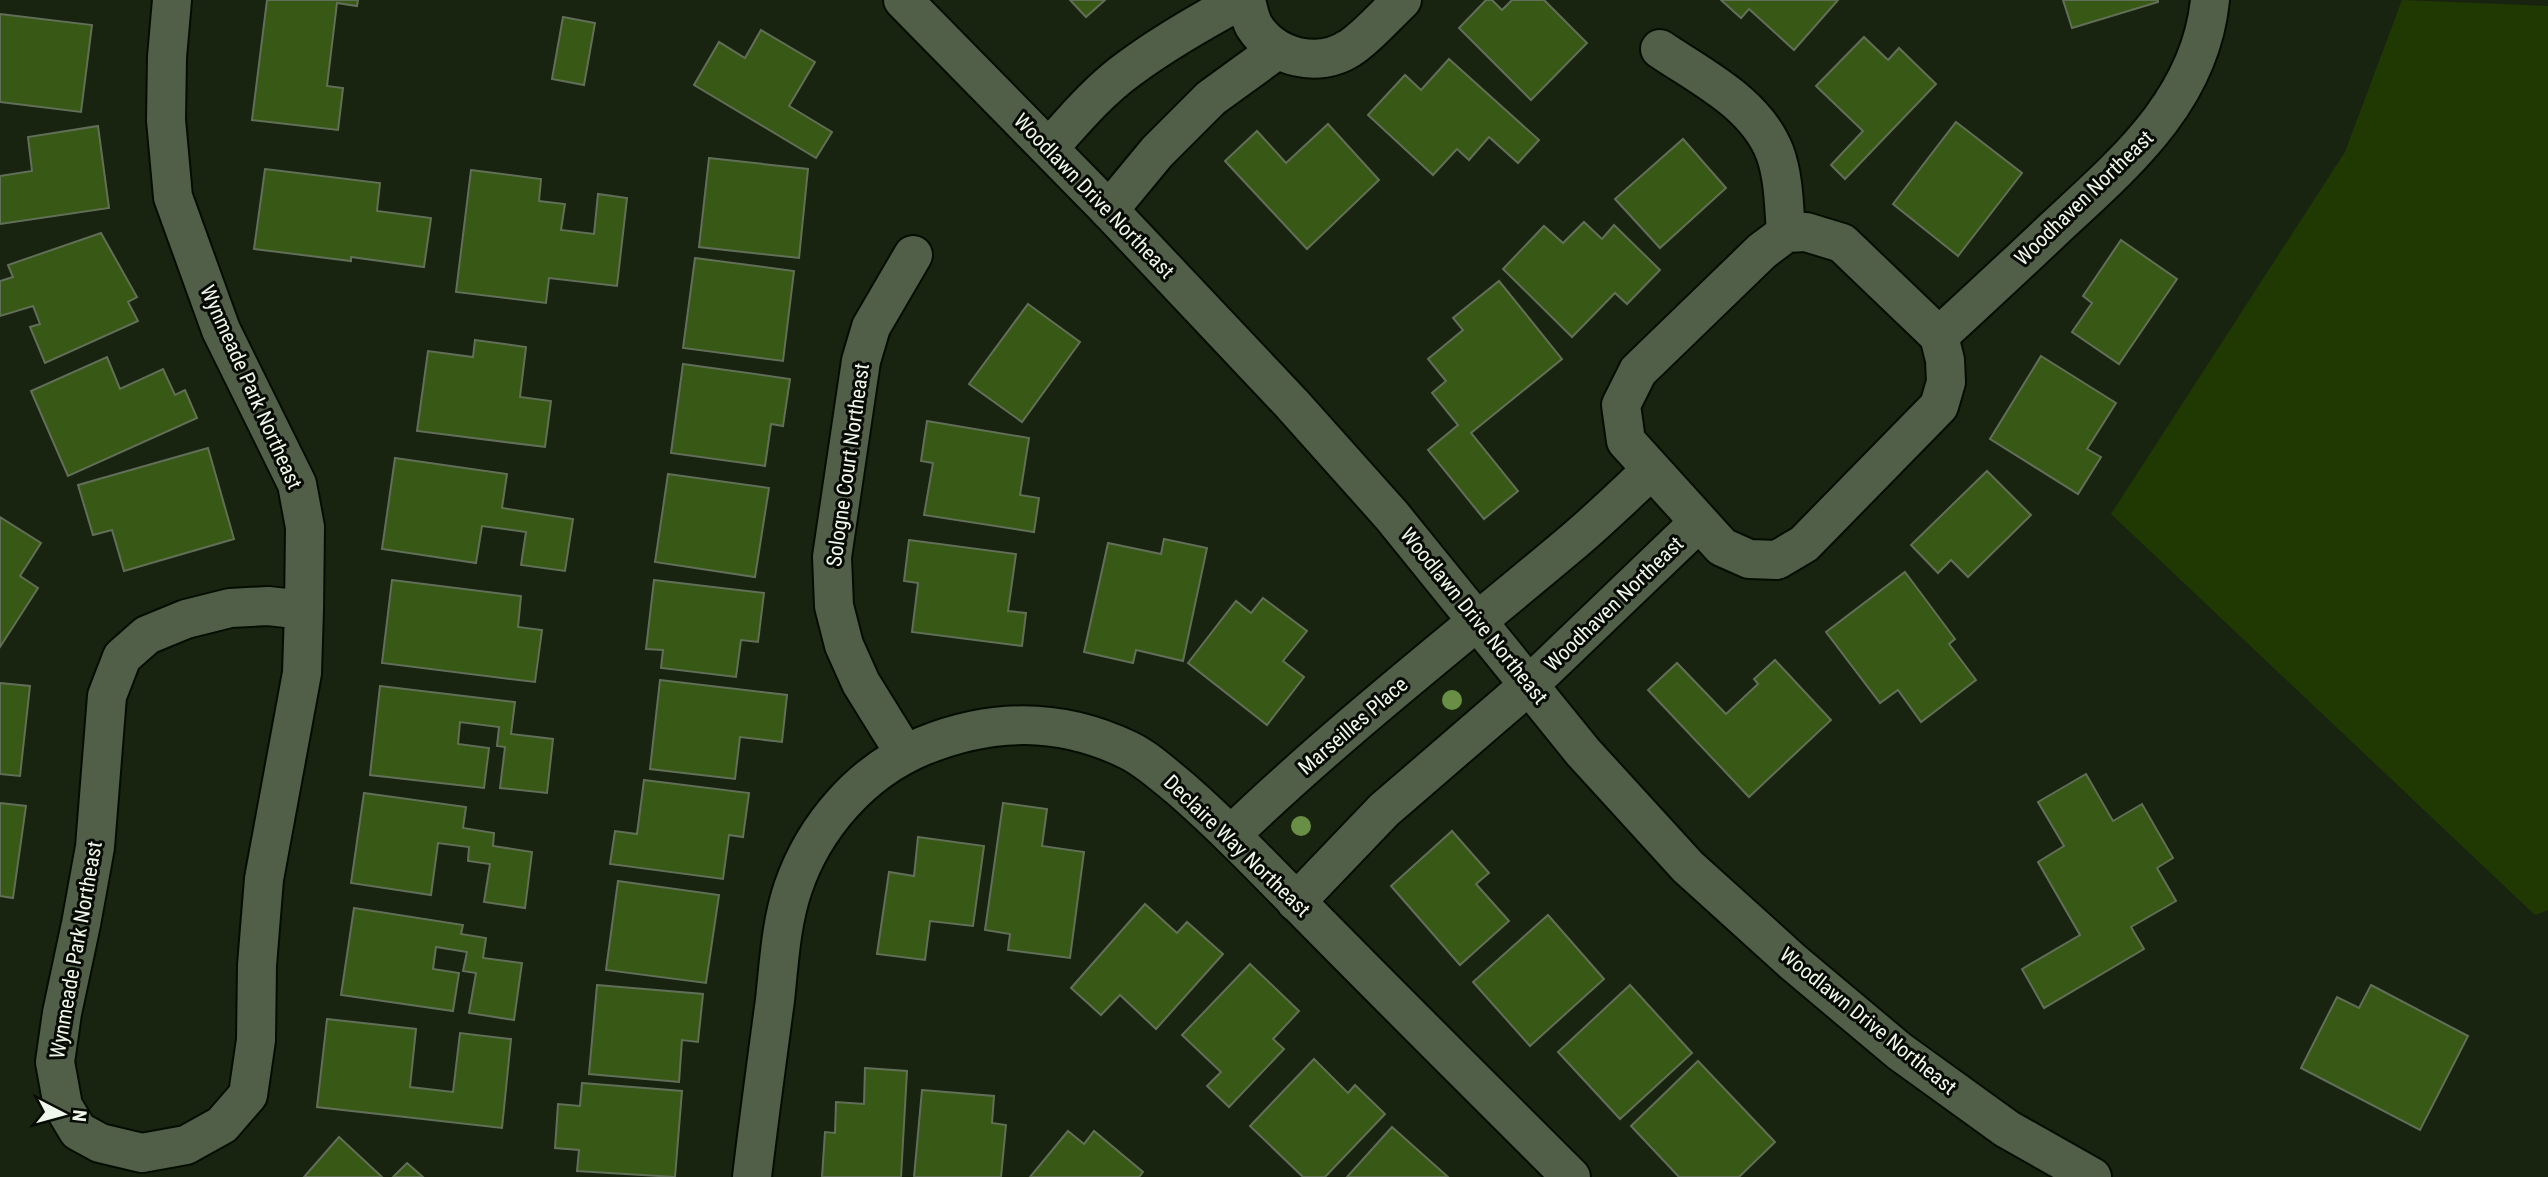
<svg xmlns="http://www.w3.org/2000/svg" width="2548" height="1177" font-family="'Roboto Condensed',sans-serif">
  <style>
    .green { fill: #203903 }
    .building { fill: #385815; stroke: #626f58; stroke-width: 2 }
    .lines { fill: none; stroke-linecap: round; stroke-linejoin: round }
    .minor-casing { stroke: #050d00; stroke-width: 42 }
    .minor { stroke: #515e48; stroke-width: 38 }
    .tree { fill: #698f47 }
    .labels { text-anchor: middle; dominant-baseline: central; stroke-width: 6; stroke-linejoin: round; paint-order: stroke }
    .street-label { font-size: 21px; fill: #eff7ea; stroke: #070b04 }
  </style>
  <rect width="100%" height="100%" fill="#192410"/>
  <!-- green -->
  <polygon class="green" points="2402,0 2548,6 2548,910 2535,915 2111,514 2345,152"/>
  <!-- building -->
  <g class="building">
    <polygon points="267,0 358,0 357,6 337,3 327,86 343,88 338,130 252,120"/>
    <polygon points="1070,0 1105,0 1086,17"/>
    <polygon points="1486,0 1492,0 1502,10 1512,0 1544,0 1587,43 1531,100 1459,28"/>
    <polygon points="1721,0 1838,0 1794,50 1749,9 1741,18"/>
    <polygon points="2063,0 2158,0 2158,2 2072,28"/>
    <polygon points="0,14 92,25 81,112 0,102"/>
    <polygon points="563,17 595,23 584,85 552,79"/>
    <polygon points="761,30 815,62 789,106 832,132 816,158 694,85 719,42 745,58"/>
    <polygon points="1864,37 1888,60 1899,48 1936,84 1845,179 1831,165 1863,131 1816,86"/>
    <polygon points="1449,59 1539,140 1518,163 1489,137 1469,160 1457,149 1433,175 1368,115 1405,75 1421,90"/>
    <polygon points="1956,122 2022,173 1958,256 1893,204"/>
    <polygon points="1328,124 1379,180 1307,249 1225,161 1257,131 1286,163"/>
    <polygon points="98,126 109,208 0,224 0,176 32,171 28,137"/>
    <polygon points="1683,139 1726,188 1660,248 1615,199"/>
    <polygon points="709,158 808,169 799,258 699,247"/>
    <polygon points="265,169 380,183 377,211 431,218 424,267 351,257 351,261 254,249"/>
    <polygon points="471,170 541,179 539,201 565,204 561,230 594,234 598,194 627,198 617,286 549,278 546,303 456,292"/>
    <polygon points="1584,222 1602,239 1614,225 1660,270 1627,304 1615,293 1572,337 1503,269 1544,226 1563,243"/>
    <polygon points="101,233 137,297 128,302 138,321 45,363 30,327 40,324 33,306 0,316 0,281 13,277 8,265"/>
    <polygon points="2121,240 2177,279 2119,364 2072,332 2092,303 2083,296"/>
    <polygon points="695,258 794,271 783,361 683,348"/>
    <polygon points="1499,281 1562,359 1471,433 1518,491 1484,519 1428,450 1458,425 1432,393 1446,381 1428,359 1463,330 1453,318"/>
    <polygon points="1028,304 1080,342 1022,422 969,384"/>
    <polygon points="475,340 526,347 520,397 551,401 545,447 417,431 428,351 473,357"/>
    <polygon points="2041,356 2116,403 2087,449 2101,457 2078,494 1990,439"/>
    <polygon points="107,357 120,389 163,369 175,395 185,390 197,418 68,476 31,391"/>
    <polygon points="683,364 790,379 783,426 771,424 765,466 671,453"/>
    <polygon points="927,421 1029,438 1020,495 1039,498 1034,532 924,515 933,463 921,461"/>
    <polygon points="208,448 234,539 124,571 112,530 93,535 78,485"/>
    <polygon points="395,458 507,474 502,508 573,519 565,571 521,565 526,532 482,526 476,563 382,549"/>
    <polygon points="1987,471 2031,515 1968,577 1951,560 1938,573 1911,545"/>
    <polygon points="668,474 769,488 755,577 655,562"/>
    <polygon points="0,517 41,543 20,576 38,588 0,647"/>
    <polygon points="1164,539 1207,548 1183,661 1136,650 1133,663 1084,652 1108,543 1161,554"/>
    <polygon points="909,540 1016,554 1008,611 1026,613 1022,646 912,632 918,583 904,581"/>
    <polygon points="1905,572 1955,639 1949,644 1976,680 1921,722 1898,690 1880,703 1826,632"/>
    <polygon points="392,580 521,596 518,627 542,630 535,682 382,663"/>
    <polygon points="654,580 764,593 758,642 741,640 736,677 661,668 663,650 646,649"/>
    <polygon points="1263,598 1307,631 1283,661 1304,677 1267,725 1188,663 1236,601 1251,613"/>
    <polygon points="1775,660 1831,720 1749,797 1648,690 1677,663 1726,714 1758,684 1754,679"/>
    <polygon points="660,680 787,695 782,742 740,737 735,779 650,769"/>
    <polygon points="0,683 30,686 20,776 0,774"/>
    <polygon points="380,686 515,702 511,734 553,739 547,793 500,788 505,747 497,746 499,727 460,722 458,744 489,748 484,788 370,775"/>
    <polygon points="2086,774 2113,821 2142,804 2173,858 2157,868 2176,901 2131,927 2144,949 2044,1008 2022,969 2080,935 2038,862 2064,846 2038,802"/>
    <polygon points="644,780 749,793 743,837 729,835 723,879 610,864 615,831 637,834"/>
    <polygon points="364,793 466,807 463,828 494,833 493,846 532,852 525,908 484,902 490,864 468,861 469,847 438,843 431,895 351,883"/>
    <polygon points="0,803 26,806 13,898 0,896"/>
    <polygon points="1003,803 1047,809 1042,846 1084,852 1070,958 1008,950 1010,934 985,930"/>
    <polygon points="1452,831 1489,873 1476,884 1509,921 1460,965 1391,886"/>
    <polygon points="918,837 984,846 973,926 930,921 925,960 877,954 889,872 914,876"/>
    <polygon points="618,881 719,895 706,983 606,970"/>
    <polygon points="1145,904 1177,933 1187,922 1223,954 1156,1029 1120,995 1101,1015 1071,988"/>
    <polygon points="354,908 463,925 461,934 486,938 483,958 522,963 514,1020 469,1013 476,973 463,971 467,952 436,947 433,969 459,973 453,1011 341,995"/>
    <polygon points="1548,915 1604,979 1530,1046 1473,982"/>
    <polygon points="1250,964 1299,1011 1273,1039 1284,1049 1229,1107 1207,1086 1221,1072 1182,1035"/>
    <polygon points="597,985 703,994 698,1042 682,1040 679,1082 589,1074"/>
    <polygon points="1630,985 1692,1053 1620,1119 1558,1052"/>
    <polygon points="2371,985 2468,1036 2420,1130 2301,1068 2337,997 2359,1008"/>
    <polygon points="327,1019 416,1029 410,1087 453,1092 460,1033 511,1039 502,1128 317,1107"/>
    <polygon points="1314,1059 1348,1093 1355,1085 1385,1114 1325,1177 1303,1177 1250,1126"/>
    <polygon points="1698,1061 1775,1142 1739,1177 1679,1177 1631,1126"/>
    <polygon points="865,1068 907,1071 901,1177 822,1177 825,1132 835,1133 836,1102 864,1104"/>
    <polygon points="582,1083 682,1091 675,1177 577,1171 579,1150 555,1148 558,1104 580,1106"/>
    <polygon points="922,1090 994,1096 992,1123 1006,1125 1001,1177 914,1177"/>
    <polygon points="1392,1127 1448,1177 1347,1177"/>
    <polygon points="1068,1131 1084,1144 1094,1131 1143,1172 1139,1177 1030,1177"/>
    <polygon points="339,1137 382,1177 304,1177"/>
    <polygon points="407,1163 423,1177 393,1177"/>
  </g>
  <g class="lines">
    <defs>
      <g id="minor">
        <polyline points="172,0 167,57 166,120 173,197 221,330 297,484 305,527 304,610 302,673 264,879 257,965 256,1040 248,1095 222,1125 186,1145 142,1153 100,1143 78,1131 63,1106 55,1062 62,1013 81,924 95,847 107,696 122,657 147,635 186,619 230,608 268,606 304,610"/>
        <polyline points="903,0 1109,210 1292,404 1392,516 1583,752 1688,867 1793,962 1899,1051 2007,1129 2092,1177"/>
        <path d="M1246,0c2,8 4,19 8,26 20,32 64,43 96,22 16,-10 37,-34 52,-48"/>
        <path d="M1660,49c41,28 96,54 115,104 9,25 9,54 11,80"/>
        <path d="M1049,148c25,-28 50,-58 81,-80 35,-26 72,-47 111,-68"/>
        <polyline points="1109,210 1157,152 1211,98 1277,50"/>
        <polygon points="1806,232 1842,243 1939,336 1945,360 1946,382 1939,406 1804,544 1777,560 1749,559 1722,547 1626,441 1621,405 1638,371 1762,251 1786,233"/>
        <path d="M1939,336c39,-36 78,-72 117,-109 69,-64 144,-127 154,-227"/>
        <polyline points="905,754 861,683 844,645 834,606 832,557 861,361 871,327 913,255"/>
        <path d="M1231,835c107,-103 224,-194 337,-289 29,-24 56,-50 83,-76"/>
        <polyline points="1296,902 1384,810 1529,685 1698,523"/>
        <path d="M752,1177c7,-59 15,-118 23,-177 4,-37 6,-77 18,-112 21,-62 69,-117 130,-142 69,-28 136,-29 205,4 19,9 37,26 53,39 40,35 77,73 114,111 91,93 184,185 276,277"/>
      </g>
    </defs>
    <!-- minor casing -->
    <use href="#minor" class="minor-casing"/>
    <!-- minor -->
    <use href="#minor" class="minor"/>
  </g>
  <!-- trees -->
  <g class="tree">
    <circle cx="1452" cy="700" r="10"/>
    <circle cx="1301" cy="826" r="10"/>
  </g>
  <g class="labels">
    <!-- street labels -->
    <g class="street-label">
      <text transform="translate(1094 196) rotate(46)">Woodlawn Drive Northeast</text>
      <text transform="translate(2084 198) rotate(-44)">Woodhaven Northeast</text>
      <text transform="translate(251 387) rotate(66)">Wynmeade Park Northeast</text>
      <text transform="translate(848 465) rotate(-82)">Sologne Court Northeast</text>
      <text transform="translate(1614 604) rotate(-44)">Woodhaven Northeast</text>
      <text transform="translate(1474 616) rotate(51)">Woodlawn Drive Northeast</text>
      <text transform="translate(1353 726) rotate(-41)">Marseilles Place</text>
      <text transform="translate(1237 846) rotate(44)">Declaire Way Northeast</text>
      <text transform="translate(76 950) rotate(-80)">Wynmeade Park Northeast</text>
      <text transform="translate(1868 1021) rotate(39)">Woodlawn Drive Northeast</text>
    </g>
  </g>
  <!-- north arrow -->
  <g transform="translate(63 1114) rotate(96)" stroke="#070b04" stroke-width="5" paint-order="stroke">
  <path d="M0-5L12 26L0 18L-12 26Z" fill="#eff7ea"/>
  <text y="-10" font-size="19" font-weight="bold" text-anchor="middle" fill="#eff7ea">N</text>
  </g>
</svg>
